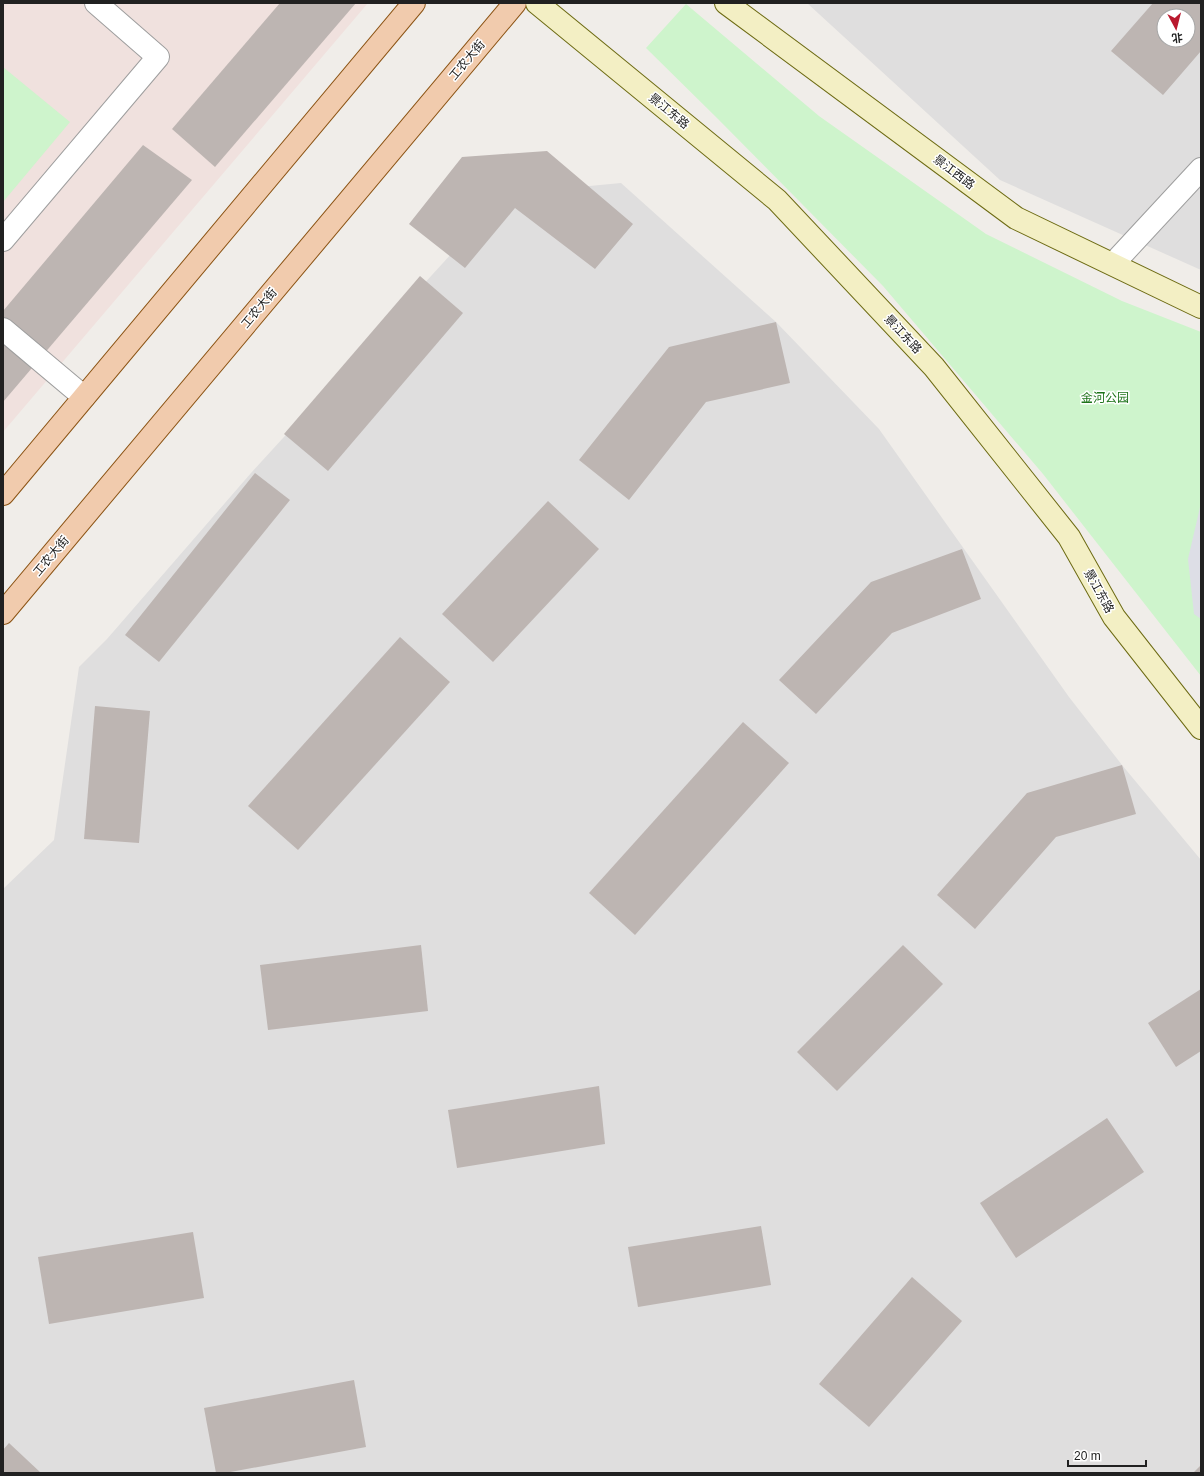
<svg xmlns="http://www.w3.org/2000/svg" width="1204" height="1476" font-family="Arial,'Noto Sans SC',sans-serif">
  <style>
    .residential { fill: #dfdede; fill-rule: evenodd }
    .military { fill: #f0e1de }
    .park { fill: #cef4cc }
    .plaza { fill: #dddee6 }
    .building { fill: #bdb5b2; fill-rule: evenodd }
    .lines { fill: none; stroke-linecap: round; stroke-linejoin: round }
    .minor-casing { stroke: #9e9e9e; stroke-width: 24 }
    .secondary-casing { stroke: #6d6b13; stroke-width: 24 }
    .primary-casing { stroke: #8b5313; stroke-width: 24 }
    .minor { stroke: #fff; stroke-width: 22 }
    .secondary { stroke: #f3efc4; stroke-width: 22 }
    .primary { stroke: #f1cbad; stroke-width: 22 }
    .labels { text-anchor: middle; dominant-baseline: central; stroke-width: 3; stroke-linejoin: round; paint-order: stroke }
    .street-label { font-size: 12px; fill: #212121; stroke: #fff }
    .park-label { font-size: 12px; fill: #1e741a; stroke: #fff }
  </style>
  <rect width="100%" height="100%" fill="#f0ede9"/>
  <!-- residential -->
  <g class="residential">
    <path d="M807,3h394v267l-201,-90zM1164,16h24v24h-24z"/>
    <polygon points="621,183 776,322 879,429 1069,697 1122,765 1201,860 1201,1473 3,1473 3,889 54,840 79,667 107,639 251,473 506,194"/>
  </g>
  <!-- military -->
  <polygon class="military" points="3,3 368,3 3,432"/>
  <!-- park -->
  <g class="park">
    <polygon points="686,4 819,116 986,234 1122,301 1201,332 1201,676 1043,474 883,286 718,119 646,48"/>
    <polygon points="3,67 70,122 3,202"/>
  </g>
  <!-- plaza -->
  <polygon class="plaza" points="1201,503 1201,619 1194,614 1188,559"/>
  <!-- building -->
  <g class="building">
    <polygon points="280,3 356,3 215,167 172,129"/>
    <path d="M1153,3h48v48l-38,44 -52,-44zM1164,16h24v24h-24z"/>
    <polygon points="143,145 192,180 3,402 3,311"/>
    <polygon points="547,151 633,224 595,269 515,208 465,268 409,224 462,157"/>
    <polygon points="420,276 463,313 328,471 284,434"/>
    <polygon points="776,322 790,383 706,402 629,500 579,460 669,347"/>
    <polygon points="255,473 290,500 159,662 125,635"/>
    <polygon points="548,501 599,549 493,662 442,614"/>
    <polygon points="962,549 981,599 892,633 816,714 779,680 871,582"/>
    <polygon points="400,637 450,682 298,850 248,806"/>
    <polygon points="95,706 150,711 139,843 84,839"/>
    <polygon points="743,722 789,763 635,935 589,893"/>
    <polygon points="1122,765 1136,814 1056,837 975,929 937,895 1027,793"/>
    <polygon points="421,945 428,1011 268,1030 260,965"/>
    <polygon points="903,945 943,984 837,1091 797,1052"/>
    <polygon points="1201,989 1201,1051 1176,1067 1148,1023"/>
    <polygon points="599,1086 605,1144 457,1168 448,1110"/>
    <polygon points="1107,1118 1144,1172 1016,1258 980,1203"/>
    <polygon points="761,1226 771,1285 638,1307 628,1247"/>
    <polygon points="193,1232 204,1298 49,1324 38,1257"/>
    <polygon points="912,1277 962,1321 869,1427 819,1384"/>
    <polygon points="354,1380 366,1447 225,1473 216,1473 204,1408"/>
    <polygon points="9,1443 41,1473 3,1473 3,1450"/>
    <polygon points="1201,1465 1201,1473 1193,1473"/>
  </g>
  <g class="lines">
    <defs>
      <g id="minor">
        <polyline points="3,240 158,57 96,3"/>
        <polyline points="1113,264 1201,169"/>
        <polyline points="3,329 84,397"/>
      </g>
      <g id="secondary">
        <polyline points="537,3 777,200 934,367 1069,537 1114,617 1201,728"/>
        <polyline points="726,3 1016,218 1201,307"/>
      </g>
      <g id="primary">
        <polyline points="3,494 414,3"/>
        <polyline points="3,613 515,3"/>
      </g>
    </defs>
    <!-- minor casing -->
    <use href="#minor" class="minor-casing"/>
    <!-- secondary casing -->
    <use href="#secondary" class="secondary-casing"/>
    <!-- primary casing -->
    <use href="#primary" class="primary-casing"/>
    <!-- minor -->
    <use href="#minor" class="minor"/>
    <!-- secondary -->
    <use href="#secondary" class="secondary"/>
    <!-- primary -->
    <use href="#primary" class="primary"/>
  </g>
  <g class="labels">
    <!-- street labels -->
    <g class="street-label">
      <text transform="translate(467 60) rotate(-50)">工农大街</text>
      <text transform="translate(669 111) rotate(39)">景江东路</text>
      <text transform="translate(954 172) rotate(37)">景江西路</text>
      <text transform="translate(259 308) rotate(-50)">工农大街</text>
      <text transform="translate(903 334) rotate(47)">景江东路</text>
      <text transform="translate(51 556) rotate(-50)">工农大街</text>
      <text transform="translate(1099 591) rotate(61)">景江东路</text>
    </g>
    <!-- park labels -->
    <g class="park-label">
      <text x="1105" y="398">金河公园</text>
    </g>
  </g>
  <!-- border -->
  <rect width="1204" height="1476" fill="none" stroke="#212121" stroke-width="8"/>
  <!-- north arrow -->
  <g transform="translate(1176 28) rotate(173)"><circle r="19" fill="#ffffff" stroke="#a6a6a6"/>
  <path d="M0-3L7 15L0 10L-7 15Z" fill="#b9192e"/>
  <text y="-6" font-size="11" font-weight="bold" text-anchor="middle" fill="#212121">北</text>
  </g>
  <!-- scale -->
  <path d="M1068 1460v6h78v-6" fill="none" stroke="#212121" stroke-width="2"/>
  <text x="1074" y="1460" font-size="12" fill="#212121" stroke="#ffffff" stroke-width="3" paint-order="stroke">20 m</text>
</svg>
